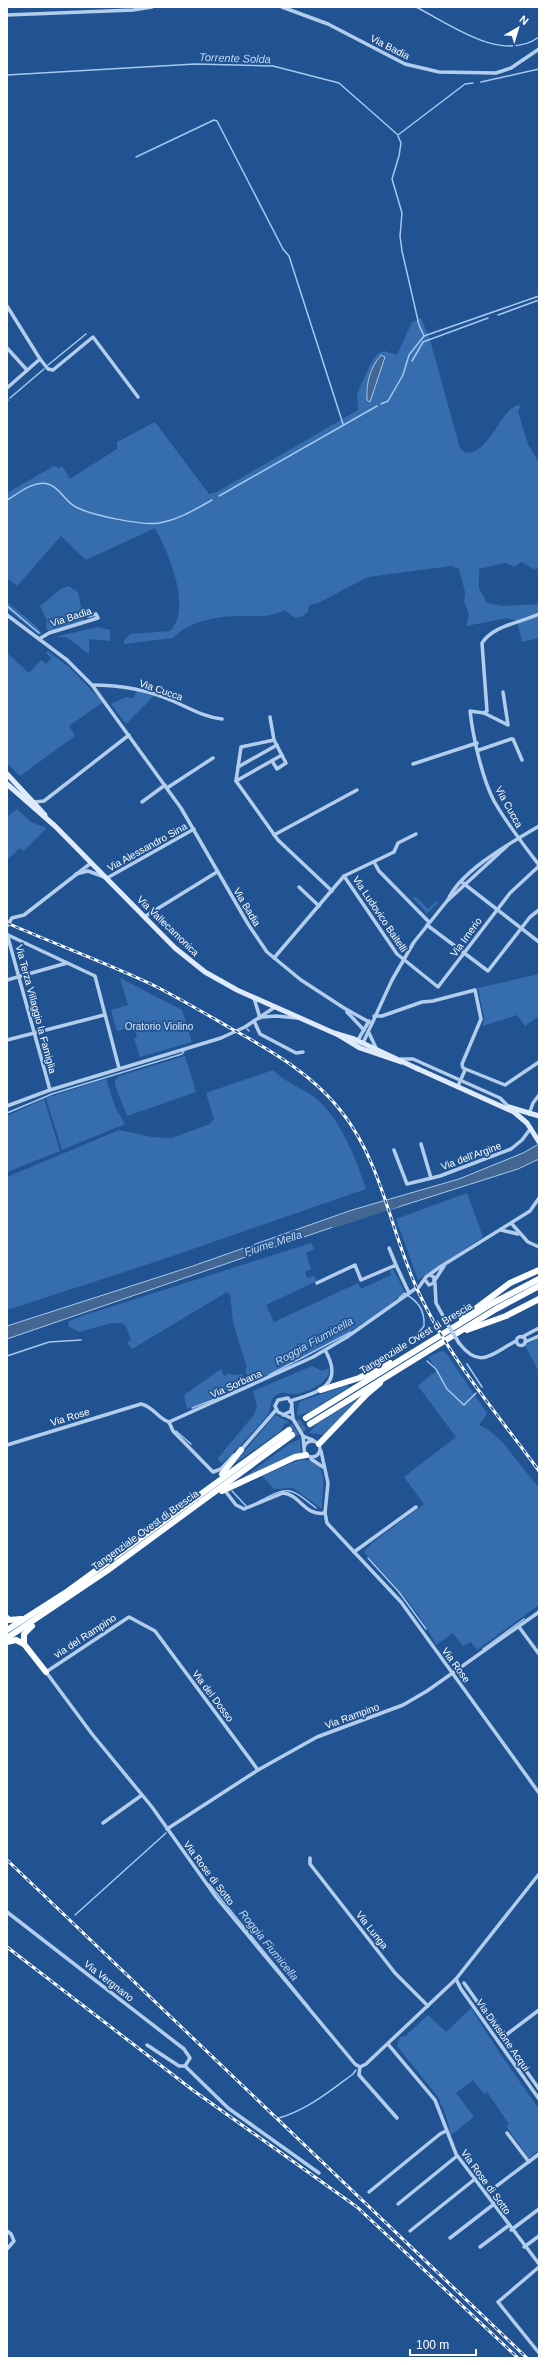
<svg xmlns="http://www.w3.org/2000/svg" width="546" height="2365" font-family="Helvetica,sans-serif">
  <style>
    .green { fill: #356daf; fill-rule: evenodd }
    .water { fill: #436693; stroke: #a7c8ee }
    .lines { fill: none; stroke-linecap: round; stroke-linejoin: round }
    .stream { stroke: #a7c8ee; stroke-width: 1.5 }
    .river { stroke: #436693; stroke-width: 8 }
    .trunk-tunnel { stroke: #426da2; stroke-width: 6; stroke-dasharray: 6 3; stroke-linecap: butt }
    .minor { stroke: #b3ceed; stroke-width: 3.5 }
    .secondary { stroke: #dfebfa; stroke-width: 5 }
    .trunk { stroke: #fcfeff; stroke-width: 6 }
    .rail-casing { stroke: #fff; stroke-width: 3 }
    .rail { stroke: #215392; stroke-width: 1.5; stroke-dasharray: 4.5; stroke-linecap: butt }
    .minor-bridge { stroke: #b3ceed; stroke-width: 3.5 }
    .labels { text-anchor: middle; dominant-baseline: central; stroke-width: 3.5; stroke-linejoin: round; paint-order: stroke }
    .street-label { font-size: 10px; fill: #fff; stroke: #215392 }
    .park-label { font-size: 10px; fill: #d9e8f9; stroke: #215392 }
    .water-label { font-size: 11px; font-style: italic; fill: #bfd8f4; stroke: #215392 }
  </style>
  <rect width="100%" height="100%" fill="#215392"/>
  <!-- green -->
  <g class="green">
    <path d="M421,318l9,22 30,108 4,4c25,7 37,-48 57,-47l-3,6 4,14 6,19 11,19v105l-5,1 -13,-7 -7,5 -9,-4 -26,6v19l8,15 15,3 37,-2v34l-17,4 -5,-21 -10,-3 -41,8 3,-11 -5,-14 1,-9 -6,-23 -8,-3 -83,11 -52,27 -7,1 -1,7 -5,4 -8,2 -11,-8c-13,8 -27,6 -42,6 -24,0 -53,5 -69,22l-49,6v-3l6,-7 40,-3c23,-23 -2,-79 -15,-103l-69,32 -25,-24 -44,50 -10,-8v-85l47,-27 5,2 3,-2 8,13 47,-30v-7l38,-20 54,72 8,-2 141,-82 -1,-16 13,-29 7,-11 7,-3 13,4 15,-33zM383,355l2,3 -15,43 -3,-2 -1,-9z"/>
    <polygon points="68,586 78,592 84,621 50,632 46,628 47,620 40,606 61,589"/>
    <path d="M7,602c8,7 32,24 35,32l-3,1 -32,-26z"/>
    <polygon points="98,627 110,630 110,641 89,639 89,654 66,637 55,637"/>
    <polygon points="48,651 70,668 103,702 69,726 75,736 20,776 7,763 7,653 29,673 41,660 46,664 51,658 46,653"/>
    <polygon points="136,691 154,696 126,724 111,704 126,697 134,698"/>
    <polygon points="17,809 31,822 47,828 24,851 20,848 7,860 7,817"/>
    <polygon points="416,897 428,909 437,901 438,903 425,915 426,912 413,898"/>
    <polygon points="539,974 539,1016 525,1026 517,1015 483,1026 484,1017 478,988"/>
    <polygon points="120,978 182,1010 192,1042 140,1057 134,1038 137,1037 133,1023 124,1025 125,1029 117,1031 111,1010 128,1005"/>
    <polygon points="185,1056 196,1092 127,1116 115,1085 115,1080 119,1076"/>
    <path d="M273,1070c13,14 34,19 47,32 23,23 36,57 46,87l-208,72 -151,49v-133l112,-47 33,7 20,1 38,-14 4,-5 -8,-26z"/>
    <polygon points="106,1079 116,1109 125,1124 62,1150 46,1098"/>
    <polygon points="44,1099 60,1151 7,1172 7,1116"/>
    <polygon points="467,1193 483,1237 418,1280 396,1219"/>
    <path d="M311,1243l3,6 -8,4 5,16 -6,3 2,6 7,-2 3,5 -51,24 8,17 84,-39 3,6 30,-14 -1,-5 3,-1 11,21c-6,10 -19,17 -28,24 -40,28 -80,49 -124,69l-3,-1 -4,-13 2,-1 -14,-46 -3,-27 -3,-3 -95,57 -5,-7 4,-2 -5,-14 -4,-3h-10l-33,9 -11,-6 1,-5 13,-5z"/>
    <polygon points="539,1338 539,1372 525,1345"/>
    <path d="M442,1351l4,2 41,60 -8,12 10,5 14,13 36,45v117l-62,45 -6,-8 -8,4 -10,-13 -17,12c-17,-36 -45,-64 -72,-93l8,-9 52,-39 -20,-27 52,-40 -38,-51 19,-16 -9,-13z"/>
    <path d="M312,1366l10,5 7,-3c2,14 -20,24 -33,26 -7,1 -13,-4 -20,1 -7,5 -4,11 -7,17 -3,8 -42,48 -48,51l-3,-5 35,-42 4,-10 -4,-15z"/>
    <polygon points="221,1369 224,1376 230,1373 232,1375 242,1374 246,1385 187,1409 184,1395"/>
    <polygon points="348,1385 349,1387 309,1412 297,1416 298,1406 301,1401"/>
    <polygon points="358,1398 324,1435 309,1433 317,1424"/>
    <polygon points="275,1415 289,1422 284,1425 281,1431 234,1464"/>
    <polygon points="300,1439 301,1454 243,1478 289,1444"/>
    <path d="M299,1460c33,-3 23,31 23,49l-29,-21 -19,1 -12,-13z"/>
    <polygon points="471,2008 499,2052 539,2109 539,2150 529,2158 506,2126 509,2124 487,2092 484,2094 473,2080 456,2093 474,2117 451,2135 446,2116 438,2097 397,2046 400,2037 405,2036 428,2015 446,2032"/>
  </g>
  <!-- water -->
  <g class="water">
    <path d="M381,355l4,2 -15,45 -3,-2c-1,-17 3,-32 14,-45z"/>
    <path d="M539,1144v15l-21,10 -126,40c-13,-3 -45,9 -56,17l-329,113v-13l183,-59 162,-57 107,-31 64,-26z"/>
  </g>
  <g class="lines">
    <!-- stream -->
    <g class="stream">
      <path d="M416,7c34,17 86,57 123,30"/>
      <polyline points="7,75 195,64 273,66 339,83 398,135 465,84 473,83"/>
      <polyline points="481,82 539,69"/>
      <polyline points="398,136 401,143 399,156 392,179 402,213 400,236 402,251 419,325 424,336"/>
      <polyline points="136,157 214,120 217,121 283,249 289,256 343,424"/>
      <polyline points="498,315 539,300"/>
      <polyline points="412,361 423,342 488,318"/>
      <polyline points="48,365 86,334"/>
      <polyline points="10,398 44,369"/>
      <polyline points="7,401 8,400"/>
      <polyline points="381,404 388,401 403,375 409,355 424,336 539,296"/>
      <polyline points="219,496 377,406"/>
      <path d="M7,500c12,-7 27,-20 41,-16 12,3 17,18 28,23 14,8 68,19 83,16 19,-3 37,-14 53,-23"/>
      <polyline points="7,606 39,633"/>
      <polyline points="247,1029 249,1031"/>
      <polyline points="7,1113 52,1094 182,1054 184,1051"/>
      <path d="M399,1298l5,-5c14,8 21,17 20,33l-8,10v7"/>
      <polyline points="7,1356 49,1342 81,1340"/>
      <polyline points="427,1361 436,1369 447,1389 464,1405 476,1393"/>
      <polyline points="467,1364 482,1387"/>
      <polyline points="269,1375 351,1332"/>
      <polyline points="192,1408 220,1397"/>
      <polyline points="176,1431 191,1444"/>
      <polyline points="232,1491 247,1507"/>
      <path d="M258,1502c30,-16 31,-16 58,6"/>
      <polyline points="368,1558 399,1592 426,1629"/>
      <polyline points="483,1649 524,1619"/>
      <polyline points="209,1884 309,2007"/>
      <polyline points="75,1915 166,1833"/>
      <path d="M279,2118c28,-8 51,-27 74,-44l3,-4"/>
    </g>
    <!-- river -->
    <polyline class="river" points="334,1224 395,1204"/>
    <!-- trunk-tunnel -->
    <g class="trunk-tunnel">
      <polyline points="289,1430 306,1418"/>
      <polyline points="292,1435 310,1424"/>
    </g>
    <!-- minor -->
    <g class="minor">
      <polyline points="282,7 328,24 405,64 439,72 496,73 511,68 539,49"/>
      <polyline points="7,15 133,10 152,7"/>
      <polyline points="7,306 40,359 7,388"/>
      <polyline points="7,348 27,370"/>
      <polyline points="40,359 48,369 53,370 93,337 138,397"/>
      <path d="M539,614c-19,9 -45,11 -57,29l5,68 -3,2 -14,-2c3,26 12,67 24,90 13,23 29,43 45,64"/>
      <polyline points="7,615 67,660 92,685 181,808 248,924 267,952 301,980 344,1008 369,1022"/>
      <polyline points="39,639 49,633 98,618 96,614 88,616"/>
      <path d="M92,685c28,0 56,5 81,16 16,7 31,16 49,18"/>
      <polyline points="484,713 508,725 503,692"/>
      <polyline points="270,717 274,740 241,747 236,781 278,840 332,891"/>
      <polyline points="479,750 511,739 513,739 522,760"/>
      <polyline points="272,761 277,769 286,763 274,740"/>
      <polyline points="413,764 477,743"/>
      <polyline points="238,767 277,745"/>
      <polyline points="236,781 282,755"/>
      <polyline points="167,788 213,758"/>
      <polyline points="35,802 44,801 129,735"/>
      <polyline points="142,802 165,785"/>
      <polyline points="274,835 357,790"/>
      <polyline points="374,862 379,871 429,922"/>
      <polyline points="76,874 88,871 107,878 194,829"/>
      <polyline points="344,876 397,954 438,987 510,893 539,866"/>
      <polyline points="463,883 539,942"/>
      <polyline points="299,887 319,906"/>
      <path d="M448,900c12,-29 64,-58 91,-74"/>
      <polyline points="144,917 217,872"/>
      <polyline points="427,925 488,971 530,917 539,910"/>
      <polyline points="7,926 12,918 24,915 91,863"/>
      <polyline points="7,934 50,1090"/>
      <polyline points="8,935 95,976 119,1068"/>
      <polyline points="274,958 344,876 394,852 398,843 416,834"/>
      <polyline points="7,980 67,963"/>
      <polyline points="254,998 260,1018"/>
      <polyline points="347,1012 364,1030"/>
      <polyline points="374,1016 382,1016 422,1002 433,1001 475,990 481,1019 462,1064 463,1068 505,1085 539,1062"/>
      <polyline points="263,1017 276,1016 297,1018"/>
      <polyline points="254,1021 260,1034 296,1053 303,1052"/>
      <polyline points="369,1033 376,1048"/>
      <polyline points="7,1040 104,1015"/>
      <polyline points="358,1040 369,1021"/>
      <polyline points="363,1043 392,980 414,942 447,901 507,846"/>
      <polyline points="401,1059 413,1059 500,1098 509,1107"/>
      <polyline points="458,1086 465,1070"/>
      <polyline points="7,1106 50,1090 221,1038 245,1027 275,1007"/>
      <polyline points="529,1114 533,1103 539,1095"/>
      <polyline points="421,1144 431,1178"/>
      <polyline points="394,1150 407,1184 440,1176 511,1149 522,1140 531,1128"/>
      <polyline points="511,1223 528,1242 539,1247"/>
      <polyline points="501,1230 518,1234"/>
      <polyline points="389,1248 396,1265"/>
      <polyline points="425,1280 429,1285 434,1283 434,1277 430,1275"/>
      <polyline points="435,1280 444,1266"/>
      <polyline points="317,1283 355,1265 361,1280 396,1265 409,1293"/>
      <polyline points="435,1283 436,1303 448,1325"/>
      <polyline points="419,1287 426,1277 440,1267 530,1211 539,1198"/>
      <circle cx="521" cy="1341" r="4.5"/>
      <polyline points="522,1337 539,1328"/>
      <polyline points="525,1342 539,1336"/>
      <path d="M459,1343c21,27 32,11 57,-2"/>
      <path d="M290,1401c29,-9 55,-16 35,-51"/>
      <polyline points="283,1415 291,1411 292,1404 288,1398 278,1400 275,1406 278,1412 293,1419 292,1408"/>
      <polyline points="169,1422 313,1357 347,1337 415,1289"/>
      <polyline points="169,1422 173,1431 213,1472 221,1469 234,1455"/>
      <circle cx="312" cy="1449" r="8"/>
      <path d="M7,1445l134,-41c12,2 17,15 28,18"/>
      <polyline points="304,1447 303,1436 313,1440"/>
      <polyline points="241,1450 276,1410"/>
      <polyline points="321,1451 328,1483 325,1513 327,1523 401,1602 539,1793"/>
      <polyline points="311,1459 323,1467"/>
      <path d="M226,1492l10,13 8,4 39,-16c17,1 22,24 42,20"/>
      <polyline points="354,1552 416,1507"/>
      <polyline points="519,1627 539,1654"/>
      <polyline points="258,1770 155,1631 129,1617 46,1672 92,1734 152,1807 216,1897 355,2064 360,2067"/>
      <polyline points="103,1823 142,1795"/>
      <polyline points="167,1829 258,1770 317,1737 403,1705 427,1691 539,1612"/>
      <polyline points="310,1858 310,1864 395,1973 428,2006"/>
      <polyline points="7,1912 184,2049 190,2058 185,2066 179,2066 147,2045"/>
      <polyline points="456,1979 461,1989 539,2099"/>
      <polyline points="464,1983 539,2089"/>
      <polyline points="502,2038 539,2010"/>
      <polyline points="388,2044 435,2100 456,2154 539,2264"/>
      <polyline points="185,2066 228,2108 319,2173"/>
      <polyline points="360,2067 366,2064 456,1979 539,1874"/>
      <polyline points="360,2067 359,2075 397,2118"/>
      <polyline points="507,2133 529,2162"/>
      <polyline points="369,2192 440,2134 446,2131"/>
      <polyline points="486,2194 539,2154"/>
      <polyline points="398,2204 457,2156"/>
      <polyline points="511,2230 539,2209"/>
      <polyline points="7,2231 11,2234 14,2241 7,2249"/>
      <polyline points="410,2231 475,2179"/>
      <polyline points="450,2238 494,2204"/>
      <polyline points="480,2247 508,2226"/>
      <polyline points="524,2247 539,2236"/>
      <polyline points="539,2267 498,2302 539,2353"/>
    </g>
    <!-- secondary -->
    <g class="secondary">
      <polyline points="7,774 45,815"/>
      <polyline points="7,784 55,826 175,948 205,972 237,990 334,1033 354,1039 418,1069"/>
      <polyline points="337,1034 360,1048 401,1062"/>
      <polyline points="416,1068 514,1112 527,1123 539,1142"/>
      <polyline points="509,1107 539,1116"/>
    </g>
    <!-- trunk -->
    <g class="trunk">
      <polyline points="462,1319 510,1283 539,1270"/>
      <polyline points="467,1330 506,1316 539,1299"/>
      <polyline points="321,1390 359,1378 390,1363"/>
      <polyline points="306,1418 493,1303 539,1279"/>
      <polyline points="310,1424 496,1309 539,1286"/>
      <polyline points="319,1444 367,1394 380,1383"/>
      <polyline points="222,1474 241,1450"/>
      <polyline points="222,1491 295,1457 306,1455"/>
      <polyline points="7,1618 9,1620 21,1619"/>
      <polyline points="7,1630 68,1591 289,1430"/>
      <polyline points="7,1638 108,1570 292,1435"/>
      <polyline points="7,1642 16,1640 24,1644 46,1672"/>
      <polyline points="24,1644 24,1634 32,1626"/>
    </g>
    <defs>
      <g id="rail">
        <path d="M7,923c48,21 97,39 144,61 28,14 55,30 81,45 40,22 81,46 109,82 42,53 49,120 77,180 30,66 79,122 121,180"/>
        <polyline points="7,1860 527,2358"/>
        <polyline points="7,1947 194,2091 357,2207 518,2358"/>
      </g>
    </defs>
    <!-- rail casing -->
    <use href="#rail" class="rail-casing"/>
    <!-- rail -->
    <use href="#rail" class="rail"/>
    <!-- minor-bridge -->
    <g class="minor-bridge">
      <polyline points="448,1325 459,1343"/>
      <polyline points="293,1419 303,1436"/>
    </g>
  </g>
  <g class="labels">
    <!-- street labels -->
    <g class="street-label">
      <text transform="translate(390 47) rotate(27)">Via Badia</text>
      <text transform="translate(71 617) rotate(-18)">Via Badia</text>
      <text transform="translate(161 690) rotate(19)">Via Cucca</text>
      <text transform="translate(509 807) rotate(61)">Via Cucca</text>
      <text transform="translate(147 847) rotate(-29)">Via Alessandro Sina</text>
      <text transform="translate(247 907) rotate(59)">Via Badia</text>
      <text transform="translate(380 914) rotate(56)">Via Ludovico Baitelli</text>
      <text transform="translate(168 926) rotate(44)">Via Vallecamonica</text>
      <text transform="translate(466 937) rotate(-54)">Via Irnerio</text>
      <text transform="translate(36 1009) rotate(75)">Via Terza Villaggio la Famiglia</text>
      <text transform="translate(471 1156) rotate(-20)">Via dell'Argine</text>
      <text transform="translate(416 1338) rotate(-31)">Tangenziale Ovest di Brescia</text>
      <text transform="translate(236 1384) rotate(-24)">Via Sorbana</text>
      <text transform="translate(70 1417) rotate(-17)">Via Rose</text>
      <text transform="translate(145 1530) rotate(-36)">Tangenziale Ovest di Brescia</text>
      <text transform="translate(85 1636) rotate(-33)">via del Rampino</text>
      <text transform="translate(456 1665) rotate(54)">Via Rose</text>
      <text transform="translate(213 1696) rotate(53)">Via del Dosso</text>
      <text transform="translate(352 1716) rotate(-20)">Via Rampino</text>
      <text transform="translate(209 1873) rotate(53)">Via Rose di Sotto</text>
      <text transform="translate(372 1930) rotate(52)">Via Lunga</text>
      <text transform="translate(109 1981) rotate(38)">Via Vergnano</text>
      <text transform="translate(503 2035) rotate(55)">Via Divisione Acqui</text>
      <text transform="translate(486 2182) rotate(54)">Via Rose di Sotto</text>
    </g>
    <!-- park labels -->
    <g class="park-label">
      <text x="159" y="1026">Oratorio Violino</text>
    </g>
    <!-- water labels -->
    <g class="water-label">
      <text transform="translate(235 58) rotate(2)">Torrente Solda</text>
      <text transform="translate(273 1243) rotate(-18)">Fiume Mella</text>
      <text transform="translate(314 1341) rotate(-29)">Roggia Fiumicella</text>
      <text transform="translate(269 1945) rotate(51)">Roggia Fiumicella</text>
    </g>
  </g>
  <!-- border -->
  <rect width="546" height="2365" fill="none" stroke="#ffffff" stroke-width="16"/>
  <!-- north arrow -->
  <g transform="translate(518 28) rotate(38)" stroke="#215392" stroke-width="3" paint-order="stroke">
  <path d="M0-3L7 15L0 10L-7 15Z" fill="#ffffff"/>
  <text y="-6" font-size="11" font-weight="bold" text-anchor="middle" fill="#ffffff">N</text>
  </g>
  <!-- scale -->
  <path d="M410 2349v6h66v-6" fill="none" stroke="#ffffff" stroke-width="2"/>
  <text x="416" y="2349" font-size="12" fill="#ffffff" stroke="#215392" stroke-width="3" paint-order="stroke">100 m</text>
</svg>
